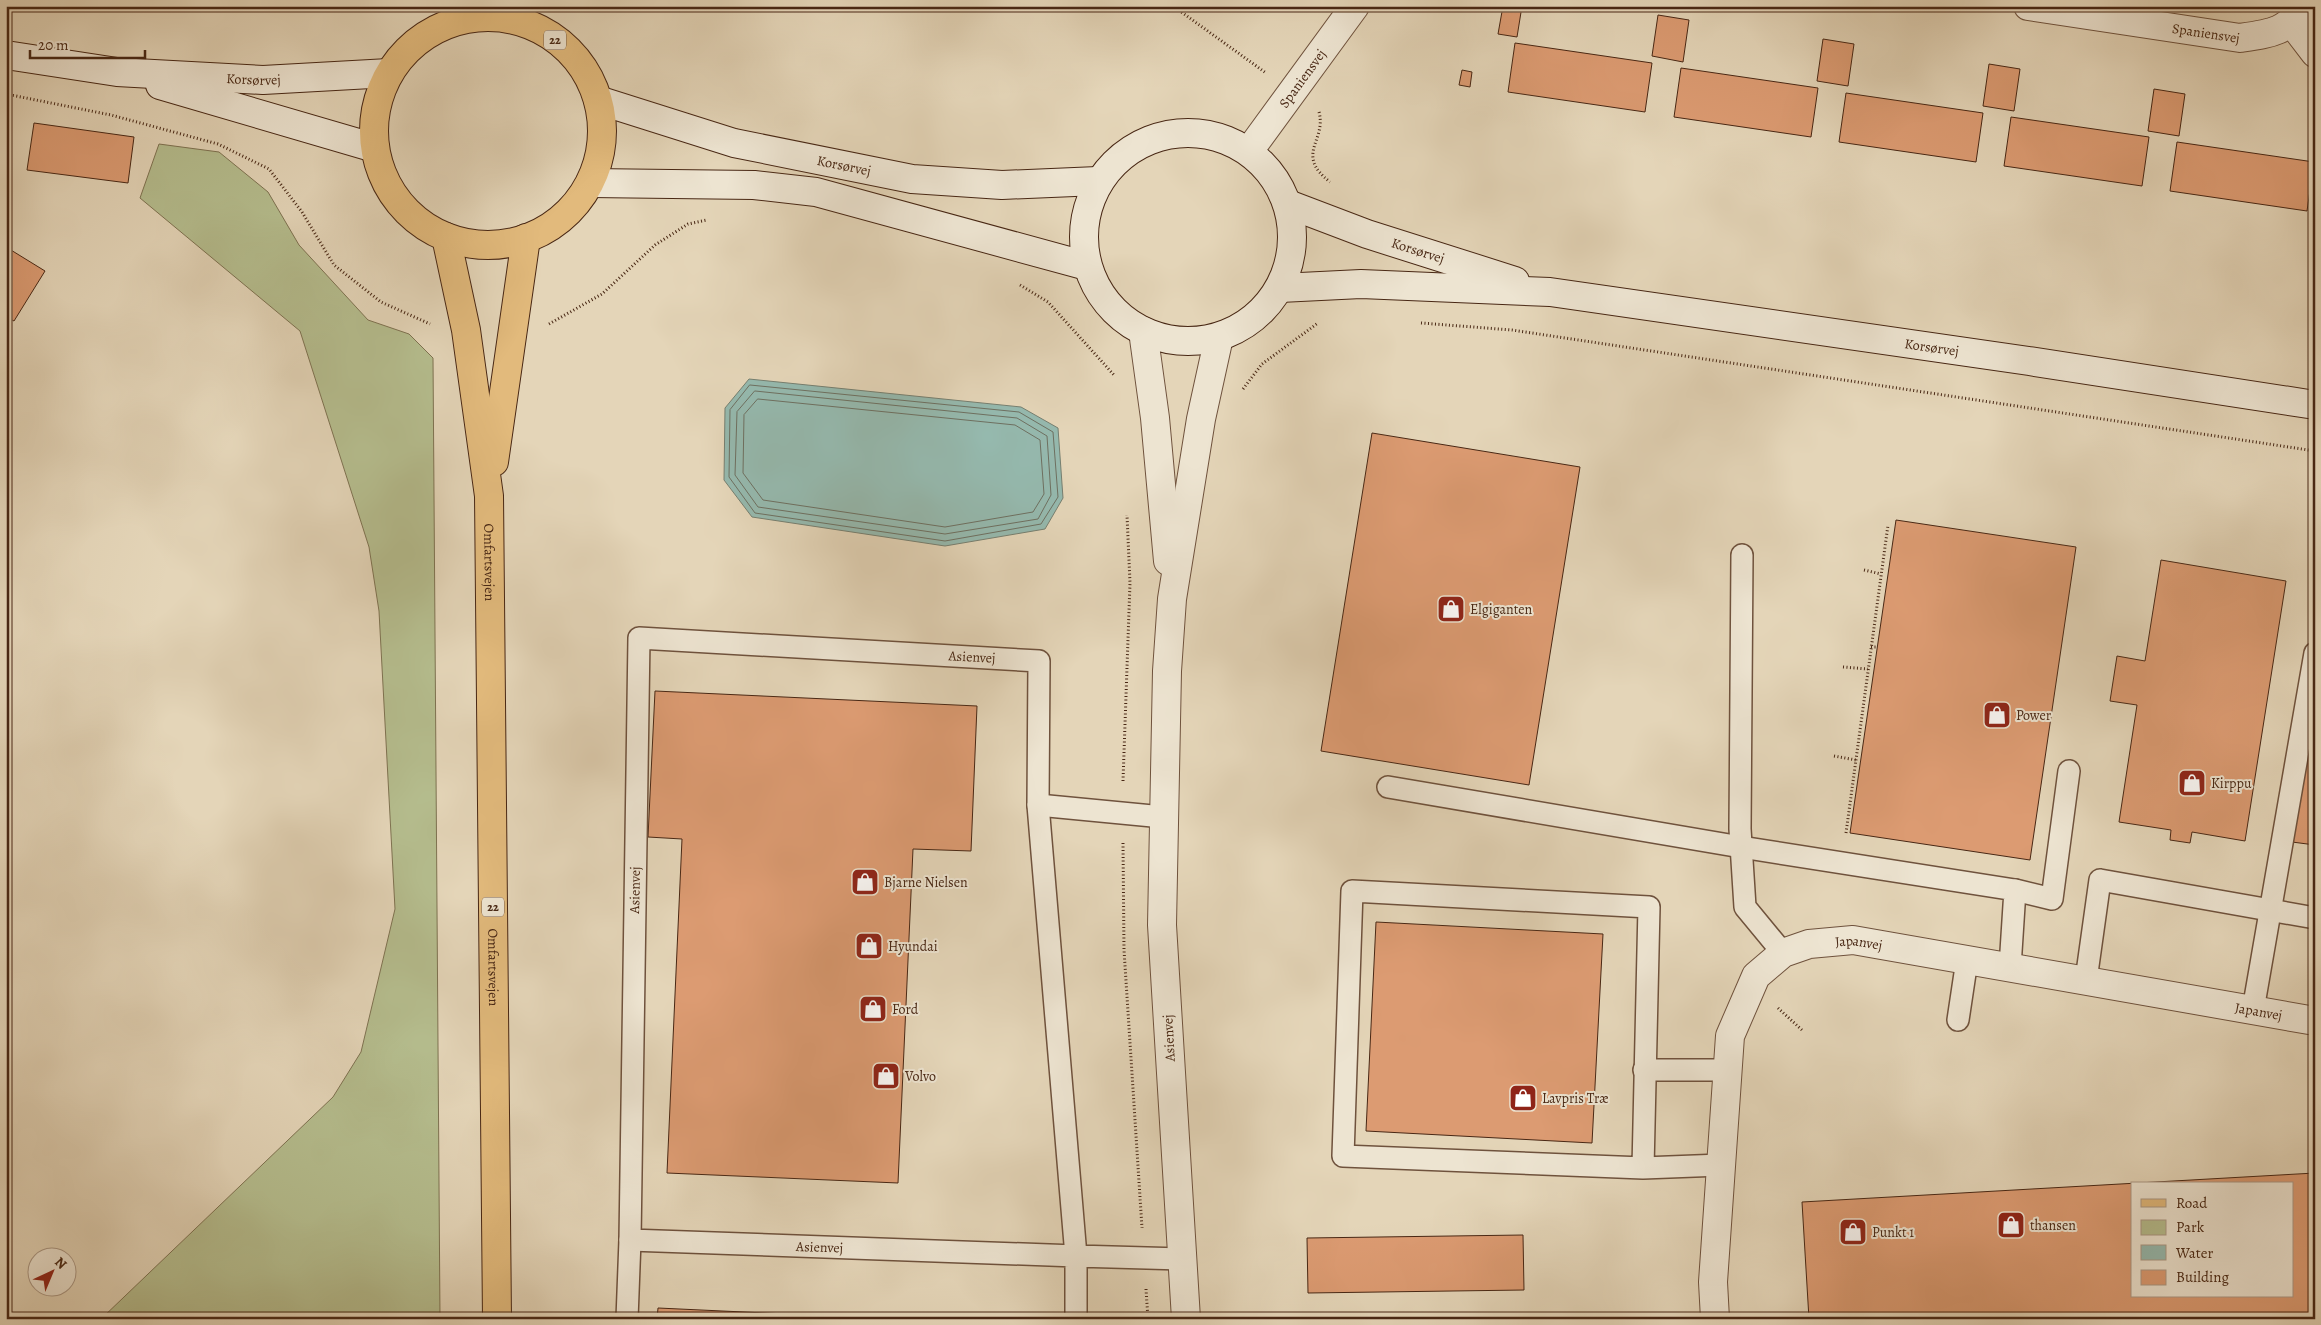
<svg xmlns="http://www.w3.org/2000/svg" width="2321" height="1325" font-family="Alegreya,serif">
  <style>
    .green { fill: #b5bd8e; stroke: #7e7251 }
    .water { fill: #95b9ae; stroke: #767f70 }
    .lines { fill: none; stroke-linecap: round; stroke-linejoin: round }
    .shore { stroke: #6e7061; stroke-width: 1 }
    .building { fill: #dc9b72; stroke: #482714; fill-rule: evenodd }
    .lane-casing { stroke: #6f523d; stroke-width: 24 }
    .street-casing { stroke: #6f523d; stroke-width: 30 }
    .secondary-casing { stroke: #482714; stroke-width: 30 }
    .primary-casing { stroke: #482714; stroke-width: 30 }
    .path { stroke: #482714; stroke-width: 3; stroke-dasharray: 1 2.5; stroke-linecap: butt }
    .lane { stroke: #ede4d1; stroke-width: 21 }
    .street { stroke: #ede4d1; stroke-width: 28 }
    .secondary { stroke: #ede4d1; stroke-width: 28 }
    .primary { stroke: #e2ba7c; stroke-width: 28 }
    .labels { text-anchor: middle; dominant-baseline: central; stroke-width: 4; stroke-linejoin: round; paint-order: stroke }
    .shield { fill: #ede4d1; stroke: #7a604d; stroke-width: 1 }
    .shield-label { font-size: 12px; font-weight: bold; fill: #482714 }
    .street-label { font-size: 14px; fill: #482714; stroke: #ede4d1 }
    .poi-label { font-size: 14px; fill: #482714; stroke: #ede4d1; text-anchor: start }
  </style>
  <rect width="100%" height="100%" fill="#e4d5b8"/>
  <filter id="stains"><feTurbulence type="fractalNoise" baseFrequency=".004" numOctaves="4"/><feColorMatrix values="0 0 0 0 .2 0 0 0 0 .09 0 0 0 0 .02 0 0 0 .5 -.17"/></filter>
  <radialGradient id="worn" r=".72"><stop offset=".6" stop-color="#630" stop-opacity="0"/><stop offset="1" stop-color="#630" stop-opacity=".3"/></radialGradient>
  <!-- green -->
  <polygon class="green" points="159,144 219,152 268,192 299,245 368,320 409,334 433,358 440,1319 101,1319 333,1097 361,1052 395,909 379,611 369,547 300,331 140,198"/>
  <!-- water -->
  <polygon class="water" points="749,379 1021,407 1058,428 1063,498 1045,529 945,546 752,517 724,480 725,408"/>
  <g class="lines">
    <!-- shore -->
    <g class="shore">
      <polygon points="750,385 1019,412 1053,432 1058,497 1041,524 945,541 755,513 729,477 730,410"/>
      <polygon points="755,391 1017,418 1047,436 1051,495 1038,519 945,534 758,507 735,475 737,412"/>
      <polygon points="758,399 1015,425 1040,440 1044,494 1033,512 945,527 763,500 743,473 744,415"/>
    </g>
  </g>
  <!-- building -->
  <g class="building">
    <polygon points="1503,6 1522,6 1517,37 1498,34"/>
    <polygon points="1658,15 1689,20 1683,62 1652,56"/>
    <polygon points="1823,39 1854,44 1848,86 1817,81"/>
    <polygon points="1515,43 1652,63 1645,112 1508,92"/>
    <polygon points="1989,64 2020,69 2014,111 1983,106"/>
    <polygon points="1681,68 1818,88 1811,137 1674,117"/>
    <polygon points="1462,70 1472,72 1470,87 1459,85"/>
    <polygon points="2154,89 2185,94 2179,136 2148,131"/>
    <polygon points="1846,93 1983,113 1976,162 1839,142"/>
    <polygon points="2011,117 2149,137 2142,186 2004,166"/>
    <polygon points="34,123 134,137 128,183 27,170"/>
    <polygon points="2177,142 2314,162 2307,211 2170,191"/>
    <polygon points="6,247 45,271 14,321 6,317"/>
    <polygon points="1372,433 1580,467 1529,785 1321,751"/>
    <polygon points="1896,520 2076,547 2030,860 1850,833"/>
    <polygon points="2161,560 2286,581 2245,841 2192,832 2190,843 2170,840 2171,830 2119,822 2137,705 2110,701 2117,656 2145,661"/>
    <polygon points="655,691 977,706 971,851 913,849 898,1183 667,1173 682,839 648,837"/>
    <polygon points="2315,695 2315,845 2292,842"/>
    <polygon points="1376,922 1603,934 1592,1143 1366,1131"/>
    <path d="M2315,1173v146h-506l-7,-117zM2132,1184h160v112h-160z"/>
    <polygon points="1523,1235 1524,1290 1308,1293 1307,1238"/>
    <polygon points="658,1308 894,1319 657,1319"/>
  </g>
  <g class="lines">
    <defs>
      <g id="lane">
        <polyline points="1742,555 1740,829 1745,907 1783,953"/>
        <polyline points="1388,787 1741,847 2015,890 2010,967"/>
        <polyline points="1038,805 1163,817"/>
        <polyline points="2015,890 2052,899 2069,771"/>
        <polyline points="2086,980 2100,880 2315,918"/>
        <polyline points="2253,1010 2315,653"/>
        <polyline points="1958,1020 1967,960"/>
        <polyline points="1644,1070 1727,1070"/>
        <polyline points="1643,1168 1649,907 1352,891 1343,1156 1643,1168 1721,1165"/>
        <polyline points="627,1319 630,1240"/>
        <path id="s1" d="M1076,1319v-63l-38,-451 1,-144 -400,-23 -9,602 446,16 106,3"/>
      </g>
      <g id="street">
        <path id="s2" d="M2028,6l212,32c34,-5 44,-6 67,-32"/>
        <polyline points="2292,23 2315,53"/>
        <path id="s3" d="M1249,151l106,-145"/>
        <polyline points="1143,331 1155,418 1168,561"/>
        <polyline points="1186,1319 1162,925 1167,671 1172,599 1201,419 1219,337"/>
        <path id="s4" d="M1715,1319l-2,-37 17,-246 26,-60 27,-23 26,-9 44,-4 462,81"/>
      </g>
      <g id="secondary">
        <path id="s5" d="M6,55l111,17 146,8 126,-7"/>
        <polyline points="160,85 375,148"/>
        <path id="s6" d="M598,100l136,43 178,36 90,6 96,-4"/>
        <circle cx="1188" cy="237" r="104"/>
        <polyline points="590,183 754,185 816,192 1087,266"/>
        <path id="s7" d="M1288,204l79,30 148,47"/>
        <path id="s8" d="M1280,288l81,-4 189,8 479,69 286,44"/>
      </g>
      <g id="primary">
        <circle cx="488" cy="131" r="114"/>
        <path id="s9" d="M446,237l20,93 23,166 8,823"/>
        <polyline points="494,462 526,238"/>
      </g>
    </defs>
    <!-- lane casing -->
    <use href="#lane" class="lane-casing"/>
    <!-- street casing -->
    <use href="#street" class="street-casing"/>
    <!-- secondary casing -->
    <use href="#secondary" class="secondary-casing"/>
    <!-- primary casing -->
    <use href="#primary" class="primary-casing"/>
    <!-- path -->
    <g class="path">
      <polyline points="1173,6 1266,73"/>
      <polyline points="6,94 111,115 218,144 269,169 302,212 334,265 381,302 430,324"/>
      <path d="M1319,112c8,29 -25,42 11,70"/>
      <polyline points="1020,285 1048,302 1114,375"/>
      <polyline points="1421,323 1512,330 2315,451"/>
      <polyline points="549,324 602,294 655,245 688,224 707,220"/>
      <polyline points="1243,389 1262,364 1318,323"/>
      <polyline points="1864,570 1881,574"/>
      <polyline points="1871,647 1877,647"/>
      <polyline points="1843,667 1868,669"/>
      <polyline points="1834,756 1856,760"/>
      <polyline points="1123,781 1130,583 1127,515"/>
      <polyline points="1846,833 1888,525"/>
      <polyline points="1123,843 1124,950 1142,1228"/>
      <polyline points="1778,1008 1803,1031"/>
      <polyline points="1146,1289 1148,1319"/>
    </g>
    <!-- lane -->
    <use href="#lane" class="lane"/>
    <!-- street -->
    <use href="#street" class="street"/>
    <!-- secondary -->
    <use href="#secondary" class="secondary"/>
    <!-- primary -->
    <use href="#primary" class="primary"/>
  </g>
  <!-- icons -->
  <defs>
    <symbol id="shop-square" viewBox="-11 -11 22 22"><rect x="-9" y="-9" width="18" height="18" rx="4" fill="#8f2418" stroke="#ede4d1"/><path d="M-5-2.5h2.3a2.7 3.5 0 0 1 5.4 0H5L5.5 6h-11ZM-1.5-2.5h3a1.5 2.3 0 0 0-3 0Z" fill="#fff"/></symbol>
  </defs>
  <g fill-rule="evenodd">
    <use href="#shop-square" x="1435" y="593" width="32" height="32"/>
    <use href="#shop-square" x="1981" y="699" width="32" height="32"/>
    <use href="#shop-square" x="2176" y="767" width="32" height="32"/>
    <use href="#shop-square" x="849" y="866" width="32" height="32"/>
    <use href="#shop-square" x="853" y="930" width="32" height="32"/>
    <use href="#shop-square" x="857" y="993" width="32" height="32"/>
    <use href="#shop-square" x="870" y="1060" width="32" height="32"/>
    <use href="#shop-square" x="1507" y="1082" width="32" height="32"/>
    <use href="#shop-square" x="1995" y="1209" width="32" height="32"/>
    <use href="#shop-square" x="1837" y="1216" width="32" height="32"/>
  </g>
  <g class="labels">
    <!-- shield labels -->
    <g class="shield">
      <rect x="544" y="30.5" width="22" height="19" rx="4"/>
      <rect x="482" y="897.5" width="22" height="19" rx="4"/>
    </g>
    <g class="shield-label">
      <text x="555" y="40">22</text>
      <text x="493" y="907">22</text>
    </g>
    <!-- street labels -->
    <g class="street-label">
      <text stroke="none"><textPath href="#s2" startOffset="180">Spaniensvej</textPath></text>
      <text stroke="none"><textPath href="#s5" startOffset="249">Korsørvej</textPath></text>
      <text stroke="none"><textPath href="#s3" startOffset="90">Spaniensvej</textPath></text>
      <text stroke="none"><textPath href="#s6" startOffset="255">Korsørvej</textPath></text>
      <text stroke="none"><textPath href="#s7" startOffset="138">Korsørvej</textPath></text>
      <text stroke="none"><textPath href="#s8" startOffset="656">Korsørvej</textPath></text>
      <text stroke="none"><textPath href="#s9" startOffset="329">Omfartsvejen</textPath></text>
      <text transform="translate(972 657) rotate(3)">Asienvej</text>
      <text transform="translate(635 890) rotate(-89)">Asienvej</text>
      <text stroke="none"><textPath href="#s4" startOffset="462">Japanvej</textPath></text>
      <text stroke="none"><textPath href="#s9" startOffset="734">Omfartsvejen</textPath></text>
      <text stroke="none"><textPath href="#s4" startOffset="868">Japanvej</textPath></text>
      <text transform="translate(1169 1038) rotate(-93)">Asienvej</text>
      <text stroke="none"><textPath href="#s1" startOffset="1852">Asienvej</textPath></text>
    </g>
    <!-- poi labels -->
    <g class="poi-label">
      <text x="1470" y="609">Elgiganten</text>
      <text x="2016" y="715">Power</text>
      <text x="2211" y="783">Kirppu</text>
      <text x="884" y="882">Bjarne Nielsen</text>
      <text x="888" y="946">Hyundai</text>
      <text x="892" y="1009">Ford</text>
      <text x="905" y="1076">Volvo</text>
      <text x="1542" y="1098">Lavpris Træ</text>
      <text x="2030" y="1225">thansen</text>
      <text x="1872" y="1232">Punkt 1</text>
    </g>
  </g>
  <!-- margin -->
  <rect width="2321" height="1325" fill="none" stroke="#e4d5b8" stroke-width="25"/>
  <rect x="8" y="8" width="2306" height="1310" fill="none" stroke="#482714" stroke-width="2.5"/>
  <rect x="12" y="12" width="2296" height="1300" fill="none" stroke="#482714"/>
  <!-- legend -->
  <rect x="2131" y="1182" width="162" height="115" fill="#ede4d1" stroke="#ab9885"/>
  <rect x="2141" y="1199" width="25" height="8" fill="#e2ba7c" stroke="#ab9885"/>
  <text x="2176" y="1208" font-size="15" fill="#482714">Road</text>
  <rect x="2141" y="1220" width="25" height="15" fill="#b5bd8e" stroke="#ab9885"/>
  <text x="2176" y="1232" font-size="15" fill="#482714">Park</text>
  <rect x="2141" y="1245" width="25" height="15" fill="#95b9ae" stroke="#ab9885"/>
  <text x="2176" y="1258" font-size="15" fill="#482714">Water</text>
  <rect x="2141" y="1270" width="25" height="15" fill="#dc9b72" stroke="#ab9885"/>
  <text x="2176" y="1282" font-size="15" fill="#482714">Building</text>
  <!-- north arrow -->
  <g transform="translate(52 1272) rotate(44)"><circle r="24" fill="#ede4d1" stroke="#ab9885"/>
  <path d="M0-4L9 19L0 12L-9 19Z" fill="#8f2418"/>
  <text y="-8" font-size="14" font-weight="bold" text-anchor="middle" fill="#482714">N</text>
  </g>
  <!-- scale -->
  <path d="M30 50v8h115v-8" fill="none" stroke="#482714" stroke-width="2.5"/>
  <text x="38" y="50" font-size="15" fill="#482714" stroke="#ede4d1" stroke-width="4" paint-order="stroke">20 m</text>
  <rect width="100%" height="100%" filter="url(#stains)"/>
  <rect width="100%" height="100%" fill="url(#worn)"/>
</svg>
